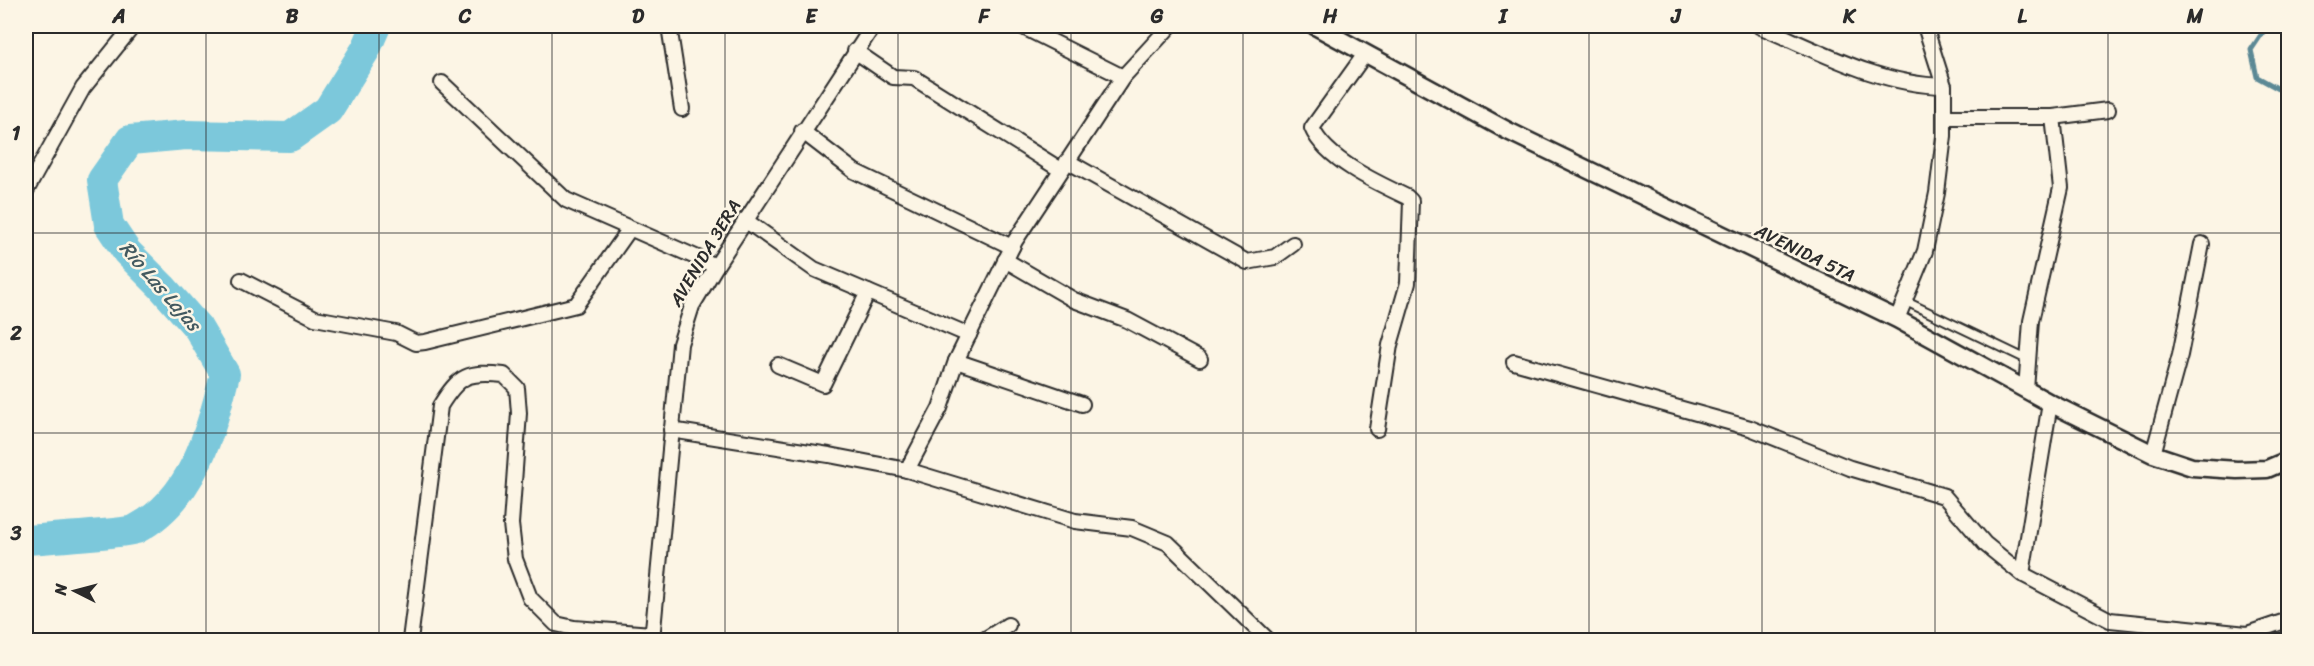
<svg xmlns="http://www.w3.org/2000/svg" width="2314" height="666" font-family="Sriracha,sans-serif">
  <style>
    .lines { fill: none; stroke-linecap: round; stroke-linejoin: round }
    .stream { stroke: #5c8995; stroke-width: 5 }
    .river { stroke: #7cc8db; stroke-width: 30 }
    .service-casing { stroke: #2b2b2b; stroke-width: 11 }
    .minor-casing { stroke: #2b2b2b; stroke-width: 18 }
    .tertiary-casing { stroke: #2b2b2b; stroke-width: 21 }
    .service { stroke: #fcf5e5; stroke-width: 7 }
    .minor { stroke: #fcf5e5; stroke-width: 14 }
    .tertiary { stroke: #fcf5e5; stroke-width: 16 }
    .grid { fill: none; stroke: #2b2b2b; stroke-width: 1.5; stroke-opacity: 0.55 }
    .labels { text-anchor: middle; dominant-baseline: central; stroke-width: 5; stroke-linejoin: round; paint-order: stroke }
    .street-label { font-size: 18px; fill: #2b2b2b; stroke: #fcf5e5 }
    .water-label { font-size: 20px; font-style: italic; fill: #435a60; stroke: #fcf5e5 }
    .neatline { fill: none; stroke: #2b2b2b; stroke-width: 2 }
    .grid-label { font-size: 20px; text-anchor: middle; font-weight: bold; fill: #2b2b2b }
  </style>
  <rect width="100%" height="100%" fill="#fcf5e5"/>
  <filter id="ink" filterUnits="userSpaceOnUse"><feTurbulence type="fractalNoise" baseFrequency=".0167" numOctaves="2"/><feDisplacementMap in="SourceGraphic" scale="12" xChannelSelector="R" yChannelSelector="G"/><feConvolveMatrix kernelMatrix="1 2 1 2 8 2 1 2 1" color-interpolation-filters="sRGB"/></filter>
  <g filter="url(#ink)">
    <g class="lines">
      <!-- stream -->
      <polyline class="stream" points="2267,26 2251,50 2257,77 2288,94"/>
      <!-- river -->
      <path class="river" d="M26,540c14,-1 102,-7 110,-11 57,-30 75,-97 89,-155l-27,-46 -36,-41 -35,-35 -18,-27 -7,-45 28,-40 56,-5 104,2 38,-27 38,-61 10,-23"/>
      <defs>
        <polyline id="service" points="1905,301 2026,359"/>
        <g id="minor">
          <polyline points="669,26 682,109"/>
          <polyline points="1021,26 1123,77"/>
          <path d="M1759,26c60,25 120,59 185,60"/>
          <polyline points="855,51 893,77 914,78 1061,170"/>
          <path d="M1365,54l-53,74c13,31 65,55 95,69l4,4 -3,82 -18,62 -13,84"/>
          <polyline points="442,83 566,200 716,266"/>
          <polyline points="1944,117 2053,117 2108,110"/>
          <polyline points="802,131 854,171 1012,247"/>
          <polyline points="1067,161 1247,262 1275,257 1293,244"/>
          <polyline points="26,191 83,88 133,26"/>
          <polyline points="745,220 814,269 969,335"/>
          <polyline points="1005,260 1074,300 1127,320 1200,359"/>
          <polyline points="241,280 315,318 396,333 416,343 425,342 576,305 629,230"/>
          <polyline points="1897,319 1925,251 1937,193 1944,136 1944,86 1925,26"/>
          <polyline points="956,361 1082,404"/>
          <polyline points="1514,362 1750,428 1850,468 1944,496 1985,544 2022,574 2110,620 2247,634 2288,620"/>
          <polyline points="778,365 823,384 868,292"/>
          <polyline points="2026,390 2031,321 2061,188 2053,117"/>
          <polyline points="671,430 829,455 907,470 1075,521 1132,528 1168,543 1268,640"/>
          <polyline points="2153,454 2180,355 2202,244"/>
          <polyline points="907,470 940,408 956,361 1015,241 1123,77 1170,26"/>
          <polyline points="2022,574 2050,403"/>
          <path d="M410,640l30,-234c19,-31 28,-35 64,-31l13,13 2,25 -8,111 4,35 15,39 26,26 18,4 78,6"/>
          <polyline points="652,640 680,344 692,306 716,266 873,26"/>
          <polyline points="984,640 1008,625"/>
        </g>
        <polyline id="tertiary" points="1315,26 1508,131 1897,319 2050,403 2153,454 2192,467 2237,470 2267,469 2288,460"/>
      </defs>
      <!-- service casing -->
      <use href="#service" class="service-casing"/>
      <!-- minor casing -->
      <use href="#minor" class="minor-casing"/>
      <!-- tertiary casing -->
      <use href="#tertiary" class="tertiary-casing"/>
      <!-- service -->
      <use href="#service" class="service"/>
      <!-- minor -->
      <use href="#minor" class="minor"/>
      <!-- tertiary -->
      <use href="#tertiary" class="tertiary"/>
    </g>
  </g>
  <!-- grid -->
  <path class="grid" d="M206,26v614M379,26v614M552,26v614M725,26v614M898,26v614M1071,26v614M1243,26v614M1416,26v614M1589,26v614M1762,26v614M1935,26v614M2108,26v614M26,233h2262M26,433h2262"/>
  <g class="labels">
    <!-- street labels -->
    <g class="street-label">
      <text transform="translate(705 253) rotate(-59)">AVENIDA 3ERA</text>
      <text transform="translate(1805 253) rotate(26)">AVENIDA 5TA</text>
    </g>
    <!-- water labels -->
    <g class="water-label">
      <text transform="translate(160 286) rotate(49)">Río Las Lajas</text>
    </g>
  </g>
  <!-- margin -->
  <rect width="2314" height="666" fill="none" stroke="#fcf5e5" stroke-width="66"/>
  <!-- north arrow -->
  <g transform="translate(75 591) rotate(276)" stroke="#fcf5e5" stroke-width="4.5" paint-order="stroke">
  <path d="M0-4.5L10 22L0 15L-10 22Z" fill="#2b2b2b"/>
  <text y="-9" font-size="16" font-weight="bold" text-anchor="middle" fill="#2b2b2b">N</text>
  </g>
  <rect x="33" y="33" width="2248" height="600" class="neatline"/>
  <g class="grid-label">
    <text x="119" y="23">A</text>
    <text x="292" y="23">B</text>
    <text x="465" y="23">C</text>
    <text x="638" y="23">D</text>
    <text x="811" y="23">E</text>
    <text x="984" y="23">F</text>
    <text x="1157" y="23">G</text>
    <text x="1330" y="23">H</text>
    <text x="1503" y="23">I</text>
    <text x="1676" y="23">J</text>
    <text x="1849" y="23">K</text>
    <text x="2022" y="23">L</text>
    <text x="2195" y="23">M</text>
    <text x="16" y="140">1</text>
    <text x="16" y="340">2</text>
    <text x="16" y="540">3</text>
  </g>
</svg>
